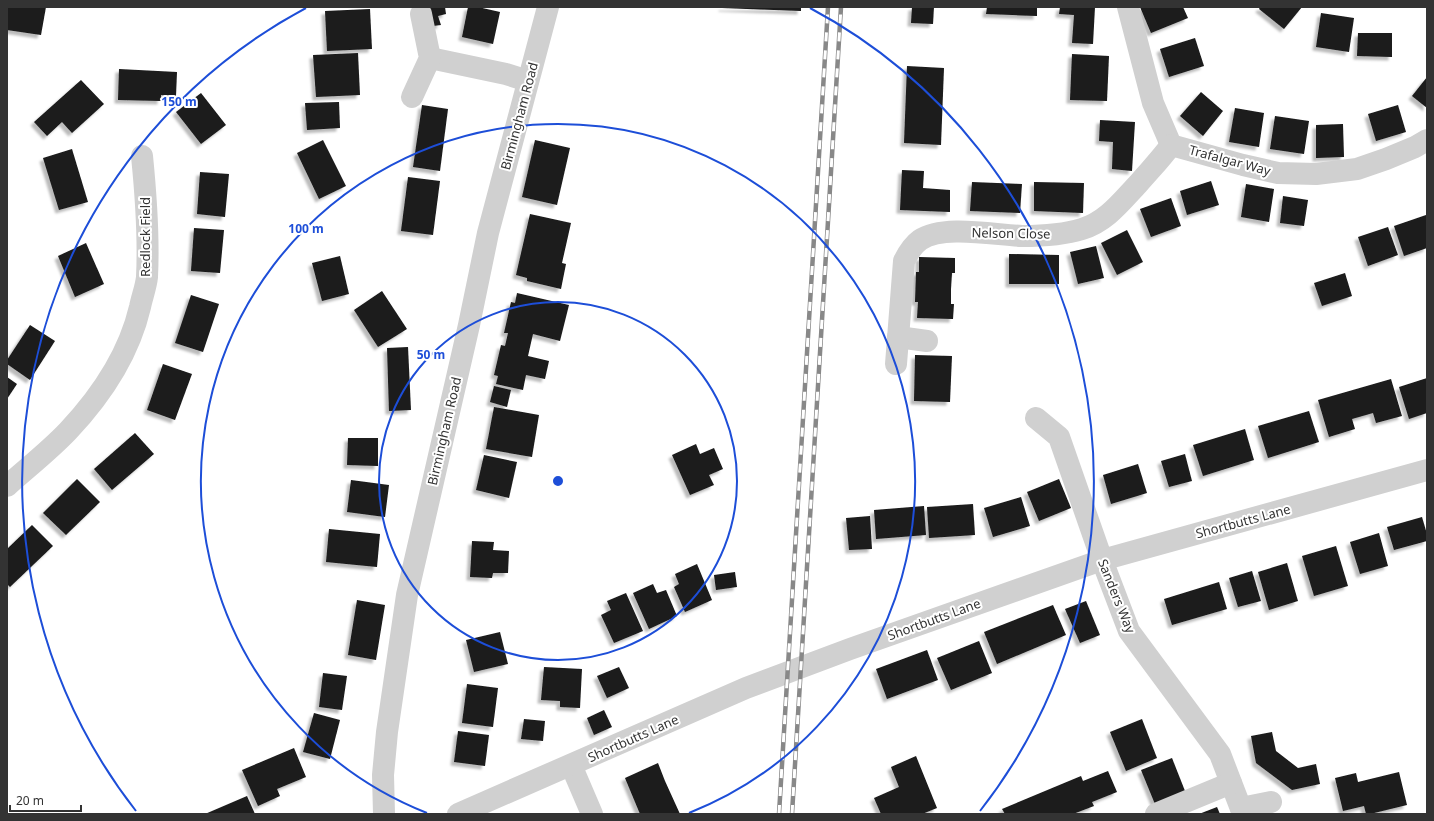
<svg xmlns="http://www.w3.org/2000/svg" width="1434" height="821" font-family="'Noto Sans',sans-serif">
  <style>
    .building { fill: #1a1a1a; filter: url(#shadow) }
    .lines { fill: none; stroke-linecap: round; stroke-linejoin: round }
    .minor { stroke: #d0d0d0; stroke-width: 22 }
    .tertiary { stroke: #d0d0d0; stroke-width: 22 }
    .rail-casing { stroke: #888; stroke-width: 4.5 }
    .rail { stroke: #fff; stroke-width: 3; stroke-dasharray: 9; stroke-linecap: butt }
    .ring { fill: none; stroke: #1d4ed8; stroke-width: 2 }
    .labels { text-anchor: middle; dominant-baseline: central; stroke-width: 4; stroke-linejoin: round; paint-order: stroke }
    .street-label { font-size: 13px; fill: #333; stroke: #fff }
    .centre { fill: #1d4ed8; stroke: #fff; stroke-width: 2 }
    .ring-label { font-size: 12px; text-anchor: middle; font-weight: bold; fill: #1d4ed8; stroke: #fff; stroke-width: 4; stroke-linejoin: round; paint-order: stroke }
  </style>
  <defs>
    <filter id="shadow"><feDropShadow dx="-3.5" dy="3.5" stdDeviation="1" flood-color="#0004"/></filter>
  </defs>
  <rect width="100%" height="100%" fill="#fff"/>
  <!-- building -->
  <g class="building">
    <polygon points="7,7 46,7 41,35 7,30"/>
    <polygon points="428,7 445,7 446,14 438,16 441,25 433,26"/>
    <polygon points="468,7 478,7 500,12 493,44 462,37"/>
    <polygon points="722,7 801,7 801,11 722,8"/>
    <polygon points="912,7 934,7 933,24 911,23"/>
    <polygon points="987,7 1037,7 1037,16 986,14"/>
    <polygon points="1060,7 1095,7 1093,44 1072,43 1074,15 1059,14"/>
    <polygon points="1140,7 1183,7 1188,18 1151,33"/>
    <polygon points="1260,7 1302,7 1284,29 1259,9"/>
    <polygon points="370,9 372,49 327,51 325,11"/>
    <polygon points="1321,13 1354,18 1349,52 1316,47"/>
    <polygon points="1358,33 1392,33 1392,57 1357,56"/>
    <polygon points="1195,38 1204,66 1169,77 1160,49"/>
    <polygon points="358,53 360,95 316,97 313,55"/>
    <polygon points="1072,54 1109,56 1107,101 1070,100"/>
    <polygon points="907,66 944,68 941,145 904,143"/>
    <polygon points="119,69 177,72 176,96 161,95 161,101 118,100"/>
    <polygon points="1427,77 1427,108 1412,96"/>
    <polygon points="81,80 104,104 72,133 62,122 47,136 34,122"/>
    <polygon points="1201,92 1223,111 1203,136 1180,116"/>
    <polygon points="201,93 226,125 201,144 176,112"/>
    <polygon points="339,102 340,128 307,130 305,103"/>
    <polygon points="422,105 448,109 440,171 413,167"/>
    <polygon points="1398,105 1406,132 1376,141 1368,114"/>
    <polygon points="1235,108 1264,113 1259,147 1229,142"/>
    <polygon points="1275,116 1309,121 1304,154 1270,149"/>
    <polygon points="1100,120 1135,122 1132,171 1112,169 1113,142 1099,141"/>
    <polygon points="1343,124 1344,157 1316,158 1316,125"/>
    <polygon points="323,140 346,186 319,199 297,153"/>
    <polygon points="535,140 570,148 557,205 522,197"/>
    <polygon points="72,149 88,202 59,210 43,158"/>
    <polygon points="902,170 924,171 923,188 950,190 950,212 900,210"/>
    <polygon points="200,172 229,174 225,217 197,214"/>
    <polygon points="408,177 440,181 433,235 401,231"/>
    <polygon points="1211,181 1219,205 1187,215 1180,191"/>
    <polygon points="972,182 1022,184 1020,213 970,211"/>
    <polygon points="1034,182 1084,183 1083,213 1034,211"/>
    <polygon points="1246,184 1274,189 1269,222 1241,217"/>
    <polygon points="1283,196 1308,200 1304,226 1280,223"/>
    <polygon points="1171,198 1181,226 1151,237 1140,209"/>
    <polygon points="530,214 571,223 562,263 566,264 561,289 527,281 527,278 516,275"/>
    <polygon points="1426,215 1427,248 1404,256 1394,226"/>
    <polygon points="1388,227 1398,255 1368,266 1358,237"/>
    <polygon points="194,228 224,230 220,273 191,271"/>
    <polygon points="1127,230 1143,262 1117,275 1101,243"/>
    <polygon points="86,243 104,284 75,297 58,256"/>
    <polygon points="1096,246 1104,278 1078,284 1070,252"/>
    <polygon points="1009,254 1059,255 1059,284 1009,284"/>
    <polygon points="340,256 349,294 322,301 312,263"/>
    <polygon points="919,257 955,258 955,273 952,273 951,289 951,304 954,304 953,319 917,318 918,302 915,302 916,272 919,272"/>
    <polygon points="1345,273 1352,296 1322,306 1314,283"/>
    <polygon points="382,291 407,329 378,347 354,310"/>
    <polygon points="517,293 569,305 560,341 533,334 528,356 549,361 545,379 526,375 523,390 496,384 498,376 494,375 501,345 505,346 508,333 504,333 511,302 515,303"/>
    <polygon points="191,295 219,304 203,352 175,343"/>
    <polygon points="30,325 55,341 30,380 7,364 7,360"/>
    <polygon points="408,347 411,410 389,411 387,348"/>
    <polygon points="915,355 952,356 950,402 914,401"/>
    <polygon points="163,364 192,374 175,420 147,410"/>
    <polygon points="7,377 17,384 7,399"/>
    <polygon points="1427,378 1427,413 1409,419 1399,387"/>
    <polygon points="1391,379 1402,416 1376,423 1373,413 1352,419 1355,429 1329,437 1318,400"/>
    <polygon points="494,386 511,390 507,407 490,402"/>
    <polygon points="494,407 539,415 532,457 486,449"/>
    <polygon points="1309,411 1319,442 1268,458 1258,426"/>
    <polygon points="1245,429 1254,460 1203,476 1193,445"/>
    <polygon points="135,433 154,454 112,490 94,469"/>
    <polygon points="348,438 378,438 378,466 347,465"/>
    <polygon points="696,444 700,454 714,448 723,469 709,475 714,485 690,495 672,455"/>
    <polygon points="1185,454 1192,481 1169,487 1161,461"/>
    <polygon points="484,455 517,462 509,498 476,490"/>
    <polygon points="1138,464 1147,493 1111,504 1103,475"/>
    <polygon points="77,479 100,502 66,535 43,513"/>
    <polygon points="1059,479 1071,508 1039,521 1027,492"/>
    <polygon points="351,480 389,485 385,517 347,512"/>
    <polygon points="1021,497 1030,526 993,537 984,508"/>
    <polygon points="973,504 975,535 929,538 927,507"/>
    <polygon points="924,506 926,535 876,539 874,510"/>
    <polygon points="870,516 872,549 849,550 846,518"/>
    <polygon points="1422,517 1427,534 1427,541 1394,550 1387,527"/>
    <polygon points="32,525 53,546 10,587 7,584 7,549"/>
    <polygon points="329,529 380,534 377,567 326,562"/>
    <polygon points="1379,533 1388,566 1360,574 1350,542"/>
    <polygon points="472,541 494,542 493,550 509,551 508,573 493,573 492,578 470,577"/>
    <polygon points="1336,546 1348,586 1314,596 1302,556"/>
    <polygon points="1287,563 1298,601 1269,610 1258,572"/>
    <polygon points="697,564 712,600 685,612 674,587 679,584 675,574"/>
    <polygon points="1252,571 1261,601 1238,607 1229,578"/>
    <polygon points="735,572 737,587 716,590 714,575"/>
    <polygon points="1219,582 1227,609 1172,625 1164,599"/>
    <polygon points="653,584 657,593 666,590 677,616 649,629 633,593"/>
    <polygon points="626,593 643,631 614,643 601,615 611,610 607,601"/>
    <polygon points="357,600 385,605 376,660 348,655"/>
    <polygon points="1086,601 1100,635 1080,643 1065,609"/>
    <polygon points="1053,605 1066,635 997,664 984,632"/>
    <polygon points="500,632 508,664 474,672 466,640"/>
    <polygon points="979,641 992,673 951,690 937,658"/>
    <polygon points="927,650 938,680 887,699 876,669"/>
    <polygon points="544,667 582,669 580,708 560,707 560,701 541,700"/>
    <polygon points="619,667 629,688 607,698 597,676"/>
    <polygon points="323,673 347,676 342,710 319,707"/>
    <polygon points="467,684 498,688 493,727 462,723"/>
    <polygon points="604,710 612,727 594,735 587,718"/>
    <polygon points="314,713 340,720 330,759 303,752"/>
    <polygon points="524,719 545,721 543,741 521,739"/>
    <polygon points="1142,719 1157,758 1126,771 1110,732"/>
    <polygon points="458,731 489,735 485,766 454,762"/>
    <polygon points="1272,732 1276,751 1298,768 1316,764 1320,784 1292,790 1256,763 1251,736"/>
    <polygon points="294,748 306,777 277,789 280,796 258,806 242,770"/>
    <polygon points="916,756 937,808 922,814 881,814 874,798 899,787 891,767"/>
    <polygon points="1172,758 1187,796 1157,809 1141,770"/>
    <polygon points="658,763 665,781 680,814 640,814 625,778"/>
    <polygon points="1108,771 1117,792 1092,802 1094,806 1073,814 1005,814 1002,809 1081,776 1083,781"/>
    <polygon points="1399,772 1407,805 1370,814 1366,814 1364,806 1343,811 1335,778 1356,773 1358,782"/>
    <polygon points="247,796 255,814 205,814"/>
    <polygon points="1217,807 1220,814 1199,814"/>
  </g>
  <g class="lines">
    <!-- minor -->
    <g class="minor">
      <polyline points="1128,7 1153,103 1171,145 1243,165 1278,173 1316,174 1357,169 1386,159 1415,147 1427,140"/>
      <polyline points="430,58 506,74 528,81"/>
      <polyline points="412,97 430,58 421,14"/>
      <polyline points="898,337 927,341"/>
      <path d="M896,364l8,-103c4,-8 9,-16 16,-21 23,-16 75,-5 102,-4 19,0 41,-1 60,-7 24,-7 39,-27 56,-45 11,-13 23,-25 33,-39"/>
      <polyline points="1036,418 1059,437 1102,560 1129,631 1220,754 1243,814"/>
      <path d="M7,486c20,-18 42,-35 61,-55 33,-35 61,-77 72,-124 2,-10 6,-20 7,-30 2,-40 -1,-81 -5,-121"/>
      <polyline points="571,765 592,814"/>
      <polyline points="1241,808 1271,802"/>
      <polyline points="458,814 746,688 850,649 1102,560 1427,470"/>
      <polyline points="1156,814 1231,783"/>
    </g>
    <!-- tertiary -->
    <polyline class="tertiary" points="384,814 383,775 387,732 407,595 469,325 488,233 548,7"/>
    <defs>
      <g id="rail">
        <polyline points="779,814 828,7"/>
        <polyline points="792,814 841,7"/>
      </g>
    </defs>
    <!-- rail casing -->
    <use href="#rail" class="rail-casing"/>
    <!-- rail -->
    <use href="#rail" class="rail"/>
  </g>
  <!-- distance rings -->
  <g class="ring">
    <circle cx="558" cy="481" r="179"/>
    <path d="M427 813A357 357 0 1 1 689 813"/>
    <path d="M136 811A536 536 0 0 1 306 8M810 8A536 536 0 0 1 980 811"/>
  </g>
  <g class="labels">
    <!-- street labels -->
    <g class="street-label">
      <text transform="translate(519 116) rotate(-75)">Birmingham Road</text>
      <text transform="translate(1230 160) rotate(15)">Trafalgar Way</text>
      <text transform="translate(1011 233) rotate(1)">Nelson Close</text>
      <text transform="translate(145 237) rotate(-90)">Redlock Field</text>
      <text transform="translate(444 431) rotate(-77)">Birmingham Road</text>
      <text transform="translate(1243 521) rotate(-15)">Shortbutts Lane</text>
      <text transform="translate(1117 596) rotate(68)">Sanders Way</text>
      <text transform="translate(934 619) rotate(-20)">Shortbutts Lane</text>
      <text transform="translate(633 738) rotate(-24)">Shortbutts Lane</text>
    </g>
  </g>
  <circle cx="558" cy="481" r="6" class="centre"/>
  <g class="ring-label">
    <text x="179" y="106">150 m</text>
    <text x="306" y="233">100 m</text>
    <text x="431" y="359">50 m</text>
  </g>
  <!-- border -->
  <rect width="1434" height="821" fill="none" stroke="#333333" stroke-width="16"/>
  <!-- scale -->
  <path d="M10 805v6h71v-6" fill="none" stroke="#333333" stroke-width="2"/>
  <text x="16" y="805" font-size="12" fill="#333333" stroke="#ffffff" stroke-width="3" paint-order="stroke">20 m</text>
</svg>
